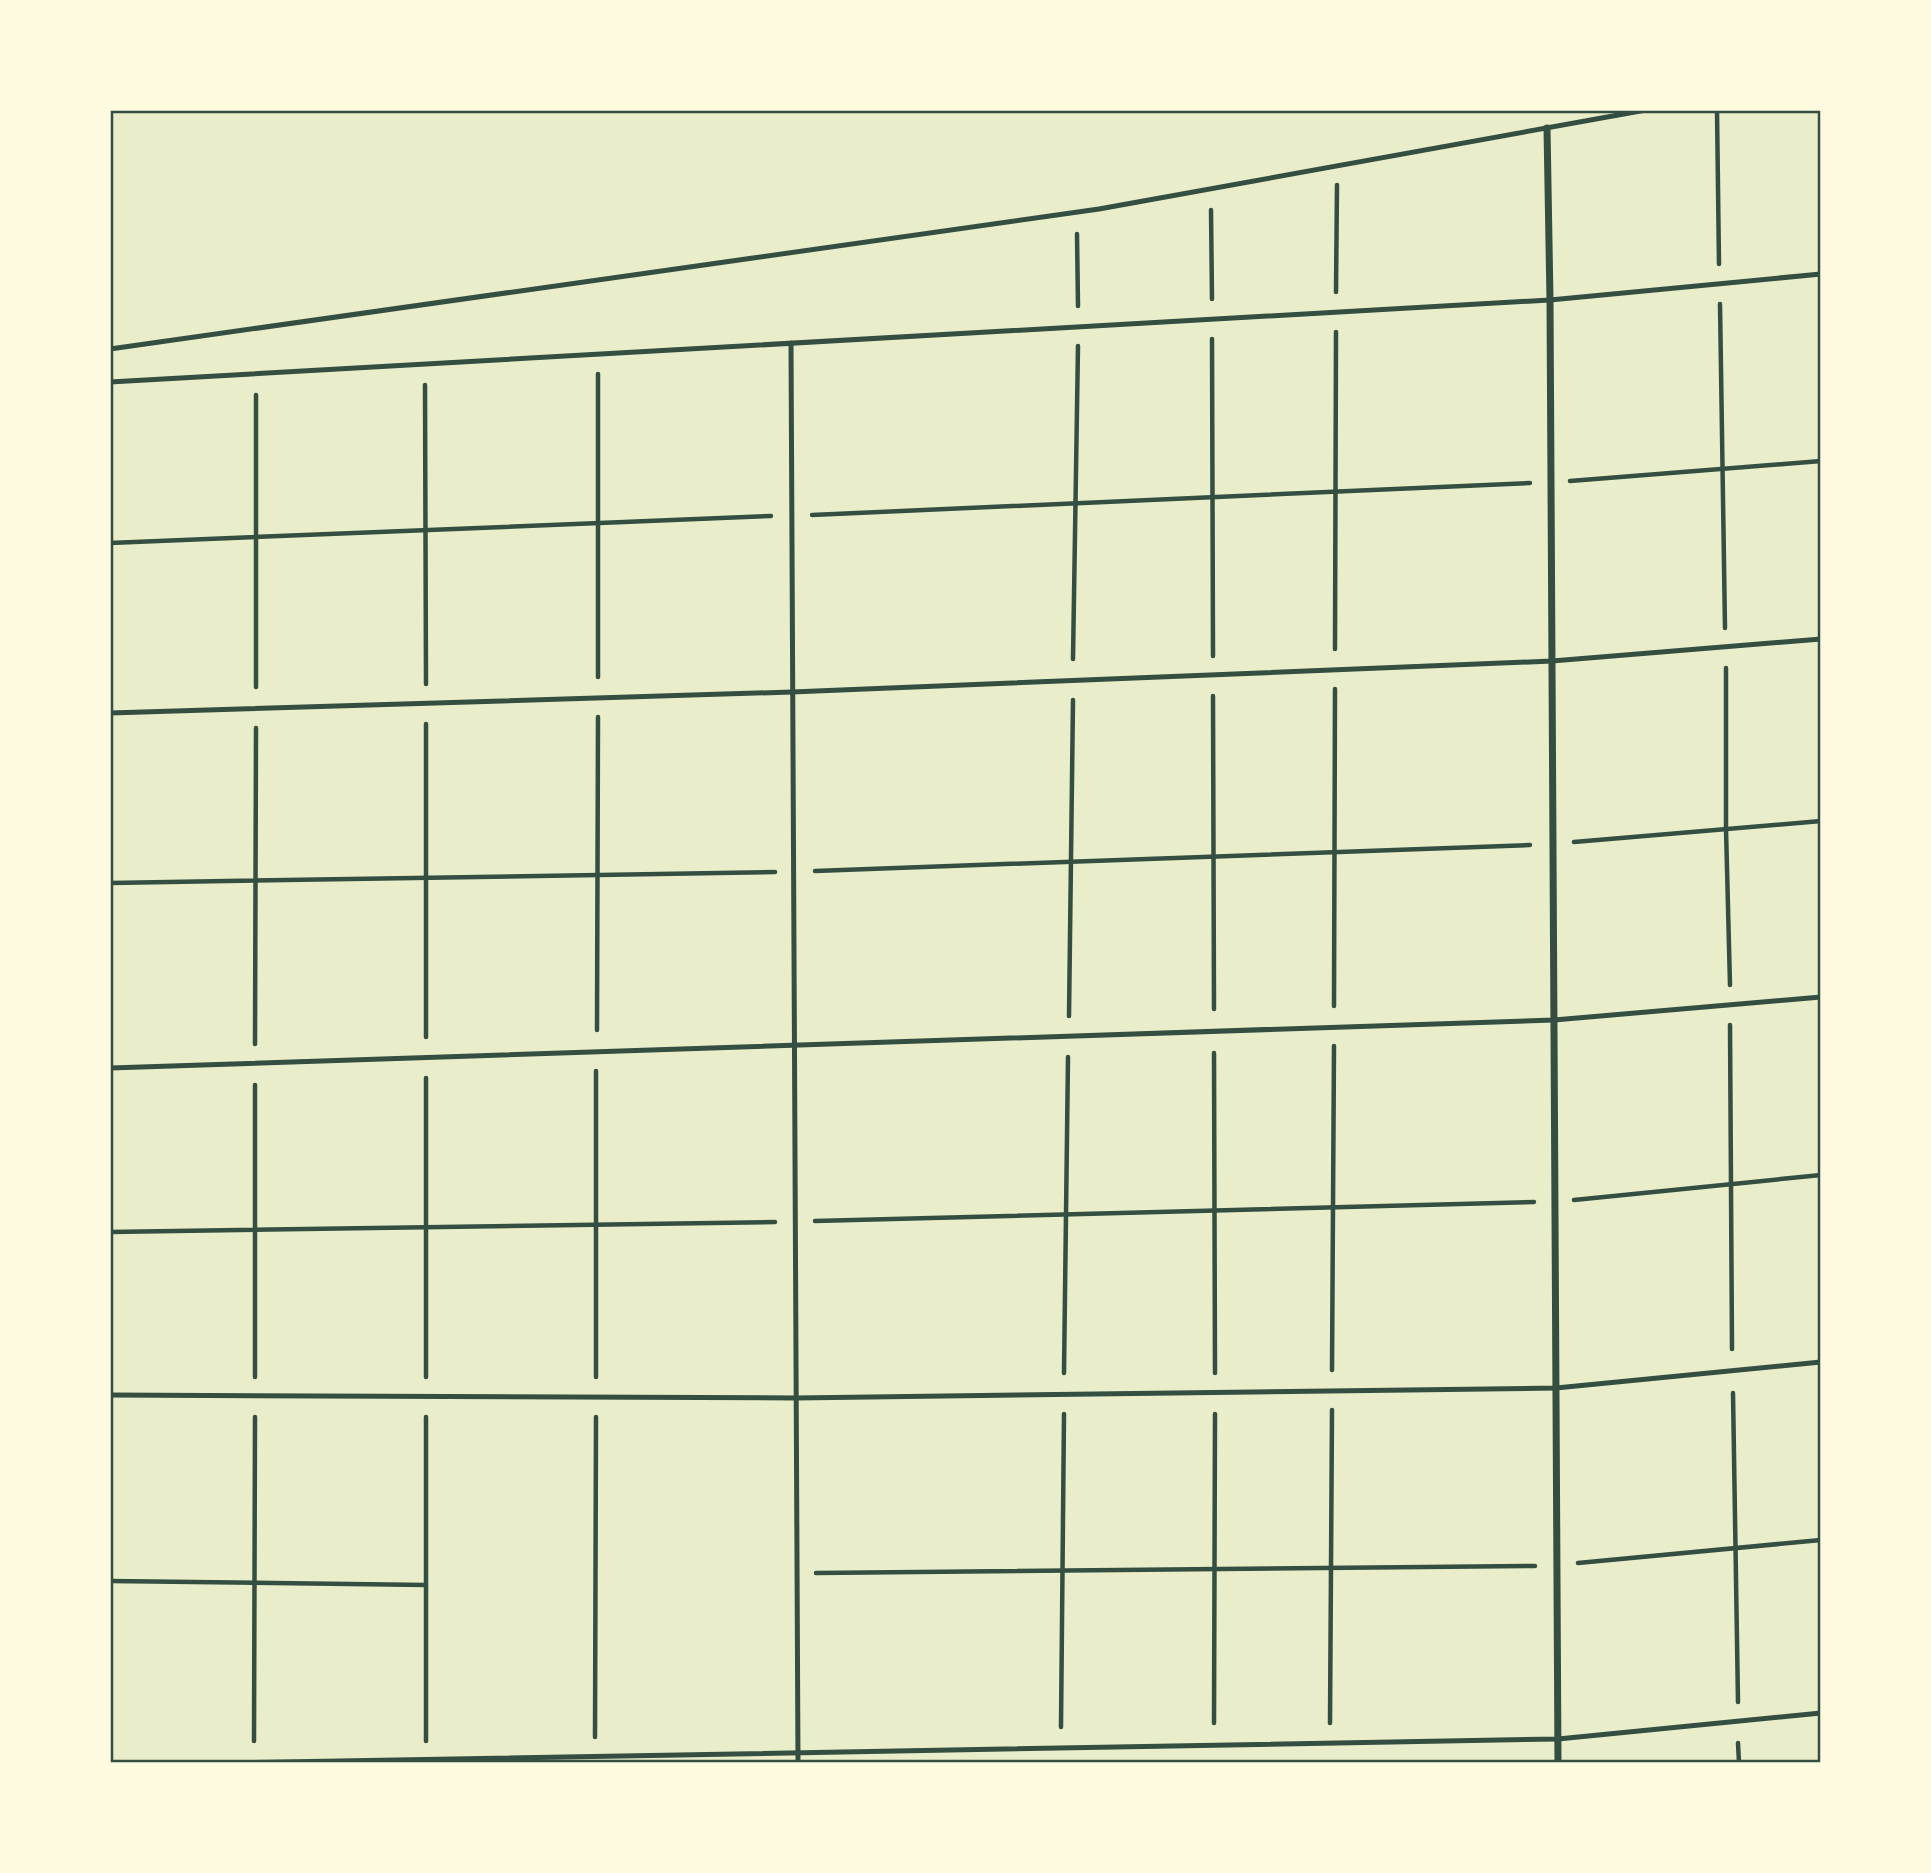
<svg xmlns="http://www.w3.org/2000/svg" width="1931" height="1873" font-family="'Noto Serif',serif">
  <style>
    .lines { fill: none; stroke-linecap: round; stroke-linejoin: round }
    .path { stroke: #344e41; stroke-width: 4.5 }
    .service { stroke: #344e41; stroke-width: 5 }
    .minor { stroke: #344e41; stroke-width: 7 }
    .neatline { fill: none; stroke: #344e41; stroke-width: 2.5 }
  </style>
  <rect width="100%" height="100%" fill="#e9edc9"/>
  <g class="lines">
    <!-- path -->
    <g class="path">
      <polyline points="1717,110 1719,264"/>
      <polyline points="1211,210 1212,299"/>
      <polyline points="1077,234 1078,306"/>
      <polyline points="1336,292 1337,185"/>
      <polyline points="1720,304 1725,628"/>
      <polyline points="1212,339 1213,656"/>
      <polyline points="425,385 426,684"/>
      <polyline points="256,395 256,687"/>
      <polyline points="1570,481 1821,461"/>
      <polyline points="812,515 1530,483"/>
      <polyline points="110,543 771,516"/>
      <polyline points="1335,649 1336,332"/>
      <polyline points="1073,659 1078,346"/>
      <polyline points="1726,668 1726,829 1730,985"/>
      <polyline points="598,677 598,374"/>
      <polyline points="1213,696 1214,1009"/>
      <polyline points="426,724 426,1037"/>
      <polyline points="1574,842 1821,821"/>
      <polyline points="815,871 1530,845"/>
      <polyline points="110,883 775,872"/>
      <polyline points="1334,1006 1335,689"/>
      <polyline points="1069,1016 1073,700"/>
      <polyline points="1730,1025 1732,1349"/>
      <polyline points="597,1030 598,717"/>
      <polyline points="255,1044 256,728"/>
      <polyline points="1214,1053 1215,1373"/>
      <polyline points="426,1078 426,1377"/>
      <polyline points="1574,1200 1821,1175"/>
      <polyline points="815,1221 1534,1202"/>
      <polyline points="110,1232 775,1222"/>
      <polyline points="1332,1370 1334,1046"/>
      <polyline points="1064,1373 1068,1057"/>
      <polyline points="255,1377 255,1085"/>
      <polyline points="596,1377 596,1071"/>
      <polyline points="1733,1393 1738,1702"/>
      <polyline points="426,1417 426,1741"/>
      <polyline points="1578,1563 1821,1540"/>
      <polyline points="816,1573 1535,1566"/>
      <polyline points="110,1581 426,1585"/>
      <polyline points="1214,1723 1215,1414"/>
      <polyline points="1330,1723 1332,1410"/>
      <polyline points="1061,1727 1064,1414"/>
      <polyline points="595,1737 596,1417"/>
      <polyline points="254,1741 255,1417"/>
      <polyline points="1738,1743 1739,1763"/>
    </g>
    <!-- service -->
    <g class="service">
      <polyline points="791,343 798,1763"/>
      <polyline points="110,349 1099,209 1646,110"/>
      <polyline points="110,382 1550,300 1821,274"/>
      <polyline points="110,713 792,692 1552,661 1821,639"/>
      <polyline points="110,1068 1554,1020 1821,997"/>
      <polyline points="110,1395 796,1398 1556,1388 1821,1362"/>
      <polyline points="233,1763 1558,1739 1821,1713"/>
    </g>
    <!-- minor -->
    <polyline class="minor" points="1547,128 1550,300 1558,1763"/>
  </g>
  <!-- border -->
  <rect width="1931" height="1873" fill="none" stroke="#fefae0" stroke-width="224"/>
  <rect x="112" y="112" width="1707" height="1649" class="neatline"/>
</svg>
